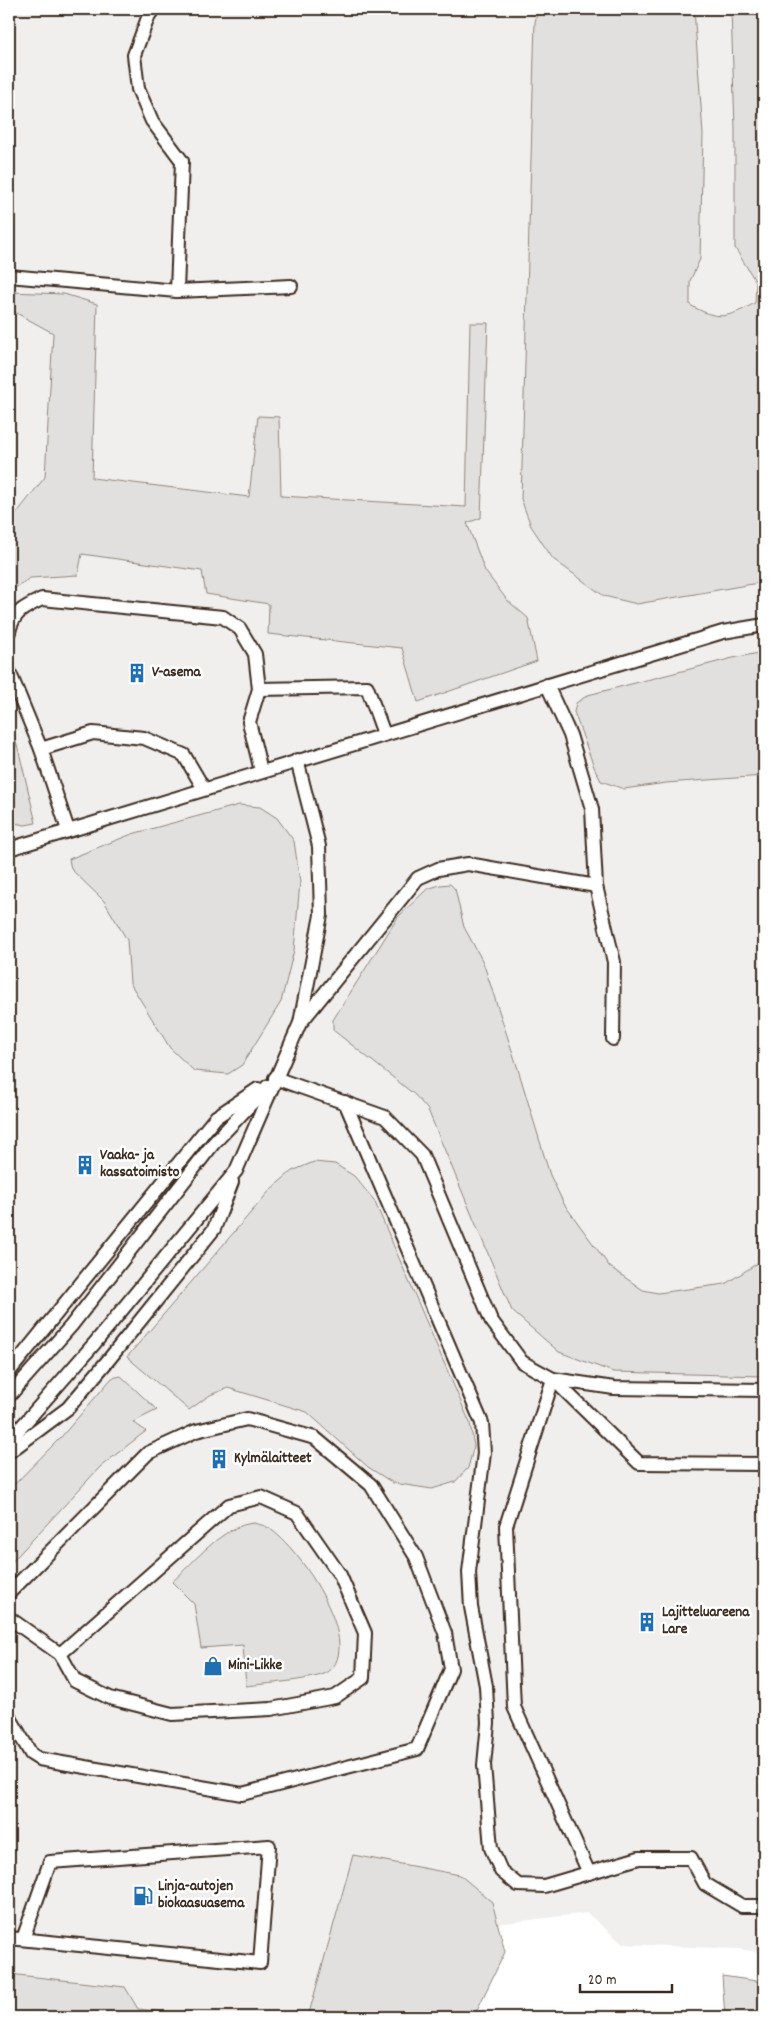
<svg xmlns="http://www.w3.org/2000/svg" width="773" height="2026" font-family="Dekko,sans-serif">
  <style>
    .built { fill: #f1efee }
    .green { fill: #e2e0de; stroke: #8e857e }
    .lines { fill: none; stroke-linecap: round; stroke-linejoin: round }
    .lane-casing { stroke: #3b2a1e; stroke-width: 16 }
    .lane { stroke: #fff; stroke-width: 12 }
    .labels { text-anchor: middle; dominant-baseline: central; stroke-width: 5; stroke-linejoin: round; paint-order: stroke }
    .poi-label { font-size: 15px; font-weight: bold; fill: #3b2a1e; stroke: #fff; text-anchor: start }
  </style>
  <rect width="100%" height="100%" fill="#fff"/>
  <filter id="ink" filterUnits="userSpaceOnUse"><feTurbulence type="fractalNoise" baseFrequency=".02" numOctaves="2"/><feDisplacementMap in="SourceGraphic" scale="10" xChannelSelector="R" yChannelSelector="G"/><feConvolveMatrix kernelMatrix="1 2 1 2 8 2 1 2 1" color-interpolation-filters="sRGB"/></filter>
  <g filter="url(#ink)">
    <!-- built -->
    <polygon class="built" points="9,9 764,9 764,1953 738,1949 623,1944 587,1913 497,1924 343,1893 308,2017 210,2017 138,2009 124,1987 9,1974"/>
    <!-- green -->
    <g class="green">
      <path d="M538,9h156l9,125 -3,125 -10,22v24c28,16 38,13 65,-2l1,-21 -21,-34v-119l-4,-120h33v573l-127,22 -33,-8 -51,-37 -22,-33 -10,-27 14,-477z"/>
      <polygon points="9,292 64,294 97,304 92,478 249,497 258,416 279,417 281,496 466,507 470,323 488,323 481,518 467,523 485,571 507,600 528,618 537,661 418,702 402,648 268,634 269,604 206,594 202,571 82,554 78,575 30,578 9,592 9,523 45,477 53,333 9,309"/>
      <polygon points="764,652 764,776 666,783 624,789 601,781 594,767 574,712 576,703 588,695 733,658"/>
      <polygon points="9,720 19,752 36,823 25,825 9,822"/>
      <polygon points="239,805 260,807 277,818 294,841 300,882 294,950 281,1002 242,1065 228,1074 194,1071 170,1048 130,983 127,940 104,901 71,869 69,859 132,834"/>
      <polygon points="450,884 455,889 464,927 483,962 518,1069 550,1175 564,1204 610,1267 643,1290 658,1293 725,1284 764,1259 764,1376 613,1372 559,1352 512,1311 428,1110 415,1095 333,1030 333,1020 398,917 427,889 440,885"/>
      <polygon points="314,1162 335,1164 354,1176 374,1200 470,1423 474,1446 468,1468 455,1482 432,1489 393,1483 368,1467 307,1412 228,1388 210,1395 189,1410 127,1357 271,1189 292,1171"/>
      <polygon points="121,1376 157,1410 133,1422 146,1431 100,1467 9,1565 9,1490 62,1436 112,1378"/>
      <path d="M254,1523c3,1 8,2 11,3 31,15 101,118 63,146 -11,8 -67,12 -82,14l-3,-41 -42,3 -7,-44 -22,-22c22,-20 51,-57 82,-59z"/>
      <polygon points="353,1855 460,1875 492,1902 505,1952 477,2010 470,2017 308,2017"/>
      <polygon points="9,1974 125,1987 138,2009 210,2017 9,2017"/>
      <polygon points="722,1976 764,1982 764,2017 725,2017"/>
    </g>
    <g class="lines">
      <defs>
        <g id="lane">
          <polyline points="154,9 149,15 134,55 138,89 152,121 182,161 177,291"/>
          <polyline points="9,276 177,291 291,286"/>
          <path d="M9,632c4,-20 16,-25 33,-33l181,18 17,12 15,25 4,35 -10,33 12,49"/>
          <polyline points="9,671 41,749 68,830"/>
          <polyline points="259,689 367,687 384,734"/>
          <polyline points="41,749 93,733 144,738 184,755 204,789"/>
          <polyline points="9,849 723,632 764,625"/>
          <polyline points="596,886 614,962 613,1039"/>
          <polyline points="302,1021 418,878 438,869 468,864 596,886 592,809 570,735 547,685"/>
          <polyline points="275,1078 385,1117 422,1155 491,1320 522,1362 553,1379 614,1388 764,1390"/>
          <polyline points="345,1102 482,1423 484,1453 469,1572 471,1607 486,1686 488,1723 484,1765 491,1848 501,1871 518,1885 544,1886 639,1858 691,1858 705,1884 742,1906 764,1906"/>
          <polyline points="9,1372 216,1117 258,1089"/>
          <polyline points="9,1396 71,1326 213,1144 268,1086"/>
          <polyline points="9,1441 94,1344 236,1171 300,1023 321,915 319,846 297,760"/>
          <polyline points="9,1452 68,1408 110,1358 214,1229 232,1182"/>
          <polyline points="9,1593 148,1453 196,1431 247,1419 315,1438 371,1485 416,1557 445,1633 451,1669 417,1749 242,1794 39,1759 31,1754 9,1716"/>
          <polyline points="9,1618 60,1654 75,1681 110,1698 172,1714 271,1709 335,1697 363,1678 365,1633 340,1575 297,1513 261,1497 229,1505 60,1654"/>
          <polyline points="589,1873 514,1707 506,1526 553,1379 639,1463 764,1464"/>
          <polyline points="9,1938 260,1963 269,1846 50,1862 23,1939"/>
        </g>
      </defs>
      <!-- lane casing -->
      <use href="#lane" class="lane-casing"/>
      <!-- lane -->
      <use href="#lane" class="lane"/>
    </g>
  </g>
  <!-- icons -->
  <defs>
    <symbol id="building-bare" viewBox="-9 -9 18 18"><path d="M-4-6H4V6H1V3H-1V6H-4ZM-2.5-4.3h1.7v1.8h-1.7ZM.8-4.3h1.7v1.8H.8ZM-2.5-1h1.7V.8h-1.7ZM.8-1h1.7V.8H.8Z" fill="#1f6fb2" stroke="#fff" stroke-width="2.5" paint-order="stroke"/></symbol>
    <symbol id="shop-bare" viewBox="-9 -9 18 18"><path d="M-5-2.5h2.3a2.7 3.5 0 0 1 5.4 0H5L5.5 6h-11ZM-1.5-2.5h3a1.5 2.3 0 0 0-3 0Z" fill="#1f6fb2" stroke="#fff" stroke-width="2.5" paint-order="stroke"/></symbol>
    <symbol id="fuel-bare" viewBox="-9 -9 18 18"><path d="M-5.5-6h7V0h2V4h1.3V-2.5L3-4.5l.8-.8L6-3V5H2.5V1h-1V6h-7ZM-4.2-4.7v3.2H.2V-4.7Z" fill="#1f6fb2" stroke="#fff" stroke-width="2.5" paint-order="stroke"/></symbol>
  </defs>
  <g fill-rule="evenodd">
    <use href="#building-bare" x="123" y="659" width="28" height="28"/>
    <use href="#building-bare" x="71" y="1151" width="28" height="28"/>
    <use href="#building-bare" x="205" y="1445" width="28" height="28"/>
    <use href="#building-bare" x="633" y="1608" width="28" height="28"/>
    <use href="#shop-bare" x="199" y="1652" width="28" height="28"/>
    <use href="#fuel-bare" x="129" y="1882" width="28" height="28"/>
  </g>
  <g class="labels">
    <!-- poi labels -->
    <g class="poi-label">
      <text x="152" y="673">V-asema</text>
      <text x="100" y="1156">Vaaka- ja<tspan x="100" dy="17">kassatoimisto</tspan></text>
      <text x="234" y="1459">Kylmälaitteet</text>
      <text x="662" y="1613">Lajitteluareena<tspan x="662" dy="17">Lare</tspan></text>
      <text x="228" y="1666">Mini-Likke</text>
      <text x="158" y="1887">Linja-autojen<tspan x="158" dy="17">biokaasuasema</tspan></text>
    </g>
  </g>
  <!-- margin -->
  <rect width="773" height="2026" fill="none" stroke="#fff" stroke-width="30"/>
  <rect x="15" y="15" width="743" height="1996" fill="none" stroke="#3b2a1e" stroke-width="2" filter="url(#ink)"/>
  <!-- scale -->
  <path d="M580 1984v8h92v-8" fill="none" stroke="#3b2a1e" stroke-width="2.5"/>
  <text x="588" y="1984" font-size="15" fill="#3b2a1e" stroke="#ffffff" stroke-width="4" paint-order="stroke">20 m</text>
</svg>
